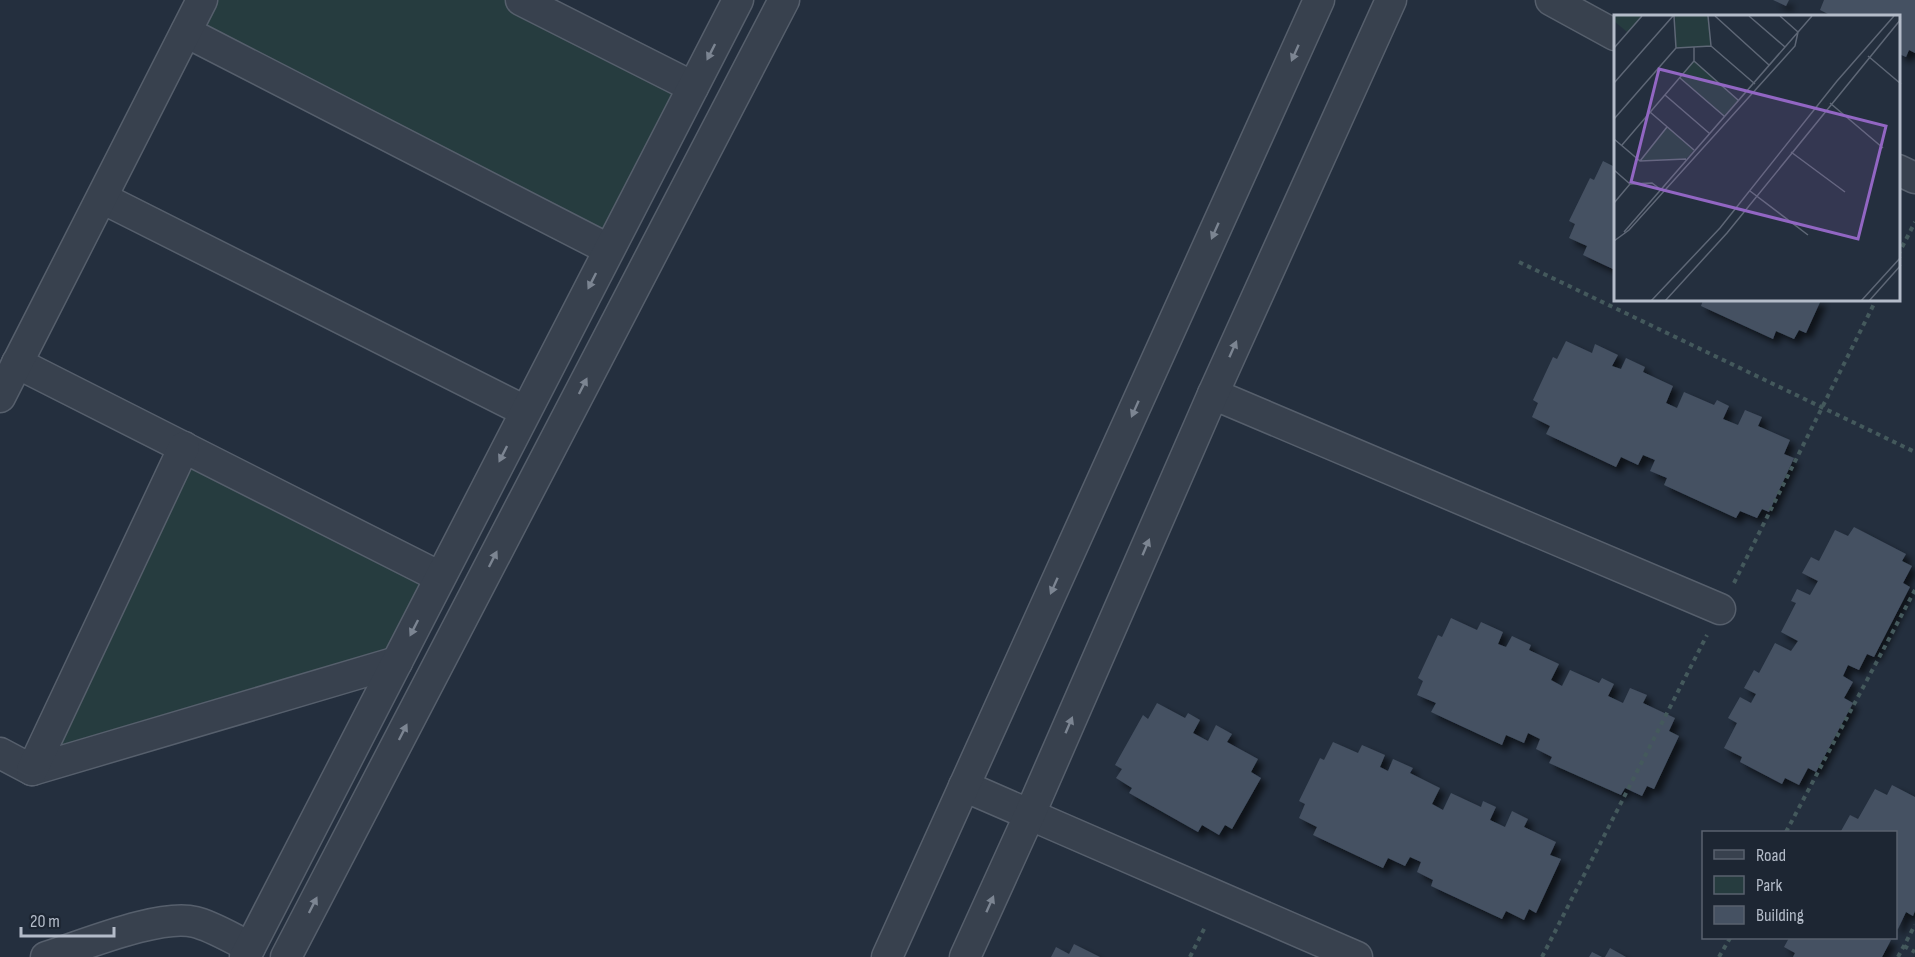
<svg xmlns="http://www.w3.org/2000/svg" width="1915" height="957" font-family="'Sofia Sans Condensed',sans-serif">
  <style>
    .green { fill: #263c3f }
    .building { fill: #455162; filter: url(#shadow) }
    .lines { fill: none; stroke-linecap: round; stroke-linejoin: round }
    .street-casing { stroke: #565f6c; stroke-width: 33 }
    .path { stroke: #44595c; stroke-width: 4; stroke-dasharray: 4.5 4.5; stroke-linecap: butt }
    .street { stroke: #38414e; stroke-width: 30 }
    .oneway { fill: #7c8592 }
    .inset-road { fill: none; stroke: #5e6776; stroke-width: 1.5 }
    .view { fill: #9266c3; fill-opacity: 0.15; stroke: #9266c3; stroke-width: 3 }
    .inset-edge { fill: none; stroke: #b4bcc9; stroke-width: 3 }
  </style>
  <defs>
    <filter id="shadow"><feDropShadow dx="5.5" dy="5.5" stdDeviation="3" flood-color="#0009"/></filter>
  </defs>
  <rect width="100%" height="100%" fill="#242f3e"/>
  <!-- green -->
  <g class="green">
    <polygon points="202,0 521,0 693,87 608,249 186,32"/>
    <polygon points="184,447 440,577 397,662 32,770"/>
  </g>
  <!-- building -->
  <g class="building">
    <polygon points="1773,0 1789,0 1786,6"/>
    <polygon points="1824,0 1915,0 1915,53 1909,50 1906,57 1899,54 1899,16 1832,16 1820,10"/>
    <polygon points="1603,161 1615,167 1615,270 1583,255 1587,246 1569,238 1575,224 1569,221 1590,178 1594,180"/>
    <polygon points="1703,300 1821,300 1806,333 1799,330 1794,339 1776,331 1773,339 1701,306"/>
    <polygon points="1566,341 1592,353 1595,344 1618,355 1612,366 1621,369 1626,358 1645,367 1643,372 1673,386 1666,403 1677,408 1684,392 1714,405 1717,400 1729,406 1723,419 1738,425 1745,410 1762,417 1758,426 1790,440 1784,454 1794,458 1769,512 1762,509 1757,518 1740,511 1736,518 1664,485 1667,478 1650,471 1655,460 1643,455 1638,465 1621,457 1616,467 1546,434 1550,426 1532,417 1538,403 1533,400 1553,357 1557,359"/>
    <polygon points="1854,527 1906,554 1902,561 1912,566 1903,583 1910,587 1874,657 1867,654 1859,670 1848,665 1843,676 1853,682 1844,698 1853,703 1816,772 1808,768 1799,785 1785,778 1782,784 1740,762 1742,757 1724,748 1737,723 1728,718 1740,697 1751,703 1756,694 1744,688 1754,670 1759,673 1775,643 1791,651 1798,641 1781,632 1796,603 1791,601 1797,589 1810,595 1818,581 1802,573 1811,557 1819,561 1835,530 1848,536"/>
    <polygon points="1451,618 1477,630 1481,622 1503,632 1498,644 1506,647 1512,636 1531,645 1529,650 1559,664 1551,680 1562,686 1570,670 1599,683 1602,678 1614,684 1608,696 1623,703 1630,688 1647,695 1643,703 1675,718 1669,731 1679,736 1654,789 1647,786 1642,796 1625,788 1621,795 1549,763 1552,757 1536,749 1540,739 1528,733 1524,743 1506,735 1502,745 1431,712 1436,703 1417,695 1423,681 1418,678 1438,635 1442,637"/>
    <polygon points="1157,703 1185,718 1188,713 1200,720 1193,733 1208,741 1216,725 1232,734 1227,742 1258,759 1251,772 1261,778 1232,829 1225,825 1219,835 1202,825 1198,832 1129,793 1132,788 1116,778 1122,769 1115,765 1143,715 1148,719"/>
    <polygon points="1333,742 1358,753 1362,745 1385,755 1380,767 1388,771 1393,759 1413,768 1410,773 1440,788 1432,804 1443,810 1451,793 1481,807 1483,801 1496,807 1490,820 1505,827 1512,811 1528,819 1524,827 1556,842 1550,855 1561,859 1536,913 1529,909 1524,920 1506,911 1502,919 1431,886 1433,880 1417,872 1421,862 1410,857 1405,866 1388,858 1383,868 1313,835 1317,827 1299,818 1305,804 1299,801 1320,758 1324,760"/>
    <polygon points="1892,785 1915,797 1915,911 1913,916 1906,912 1898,929 1896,928 1896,832 1841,831 1850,815 1858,819 1875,789 1887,795"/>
    <polygon points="1789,938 1887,938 1891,940 1882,957 1793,957 1795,953 1784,947"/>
    <polygon points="1074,944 1100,957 1051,957 1056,947 1069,954"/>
    <polygon points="1610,948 1626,957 1605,957"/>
    <polygon points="1592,952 1602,957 1589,957"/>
  </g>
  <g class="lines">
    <defs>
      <g id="street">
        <polyline points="521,0 693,87"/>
        <polyline points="1551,0 1615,35"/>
        <polyline points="186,32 608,249"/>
        <polyline points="1898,170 1915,178"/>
        <polyline points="102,198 525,411"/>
        <polyline points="17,363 440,577"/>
        <polyline points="1213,394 1720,609"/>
        <polyline points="0,397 202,0"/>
        <polyline points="0,753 32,770 397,662"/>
        <polyline points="32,770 184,447"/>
        <polyline points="964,786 1357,957"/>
        <path d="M46,957c36,-11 114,-44 149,-35 17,4 38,17 55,25"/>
        <polyline points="245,957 738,0"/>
        <polyline points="286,957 784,0"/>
        <polyline points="887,957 1319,0"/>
        <polyline points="965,957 1029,816 1213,394 1391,0"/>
      </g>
    </defs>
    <!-- street casing -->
    <use href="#street" class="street-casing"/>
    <!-- path -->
    <g class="path">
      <polyline points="1898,255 1915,222"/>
      <polyline points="1519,262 1915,452"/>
      <polyline points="1734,583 1876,300"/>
      <polyline points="1786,832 1915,590"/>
      <polyline points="1904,946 1915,952"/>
      <polyline points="1190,957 1206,925"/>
      <polyline points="1542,957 1707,635"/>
      <polyline points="1719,957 1730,938"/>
      <polyline points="1898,957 1915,925"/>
    </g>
    <!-- street -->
    <use href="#street" class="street"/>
  </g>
  <!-- one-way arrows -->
  <defs><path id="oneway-solid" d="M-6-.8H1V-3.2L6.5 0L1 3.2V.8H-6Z" transform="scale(1.5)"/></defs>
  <g class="oneway">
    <use href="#oneway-solid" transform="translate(711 52) rotate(117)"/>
    <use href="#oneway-solid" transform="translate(1295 53) rotate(114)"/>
    <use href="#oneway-solid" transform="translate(1215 231) rotate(114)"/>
    <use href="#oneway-solid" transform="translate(592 281) rotate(117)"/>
    <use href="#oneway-solid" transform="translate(1233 349) rotate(-66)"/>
    <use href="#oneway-solid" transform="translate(583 386) rotate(-63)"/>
    <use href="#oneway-solid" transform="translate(1135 409) rotate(114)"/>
    <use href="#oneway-solid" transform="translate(503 454) rotate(117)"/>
    <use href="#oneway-solid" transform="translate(1146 547) rotate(-67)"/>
    <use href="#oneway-solid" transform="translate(493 559) rotate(-63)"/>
    <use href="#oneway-solid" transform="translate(1054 586) rotate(114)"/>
    <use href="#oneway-solid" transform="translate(414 628) rotate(117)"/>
    <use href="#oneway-solid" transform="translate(1069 725) rotate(-67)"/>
    <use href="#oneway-solid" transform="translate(403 732) rotate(-63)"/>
    <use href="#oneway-solid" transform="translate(990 904) rotate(-66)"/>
    <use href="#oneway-solid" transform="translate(313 905) rotate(-63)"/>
  </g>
  <!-- overview -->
  <g transform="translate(1614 15)">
    <rect width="286" height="286" fill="#242f3e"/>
    <path d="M0,1h28l-15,16 -13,-11zM61,1h33l3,30 -35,2zM80,46l44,39 -14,16 -44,-38zM53,112l27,23 -8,9 -46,2z" fill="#263c3f"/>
    <path class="inset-road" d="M60,1l2,32 35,-2M94,1l3,30 44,38M101,1l54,49M135,1l36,31M166,1l18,16M0,33l28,-32M254,41l33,28M80,46l44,39M66,63l44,38M0,68l59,-67M51,80l44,38M216,88l53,45M36,97l44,38M0,104l62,-71M0,124l26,22 46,-2M8,130l72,-84v-14M177,137l54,40M26,146l27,-34M0,155l16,14M136,176l58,44M0,188l16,-19 22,-1 8,6M10,217l188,-216M0,226l15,-11 166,-184 3,-14M37,286l69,-73 117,-147 57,-65M51,286l62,-68 174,-214M247,286l40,-44M255,286l32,-36"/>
    <path class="view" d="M45,54l227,57 -28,113 -227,-57z"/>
    <rect width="286" height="286" class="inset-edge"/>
  </g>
  <!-- legend -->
  <rect x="1702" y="831" width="195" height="108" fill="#1d2633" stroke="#59626f" stroke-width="1.5"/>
  <rect x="1714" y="850" width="30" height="9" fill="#38414e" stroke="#59626f" stroke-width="1.5"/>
  <text x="1756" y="861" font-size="18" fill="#b4bcc9">Road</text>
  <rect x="1714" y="876" width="30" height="18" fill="#263c3f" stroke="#59626f" stroke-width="1.5"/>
  <text x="1756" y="891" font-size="18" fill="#b4bcc9">Park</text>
  <rect x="1714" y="906" width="30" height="18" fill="#455162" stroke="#59626f" stroke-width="1.5"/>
  <text x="1756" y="921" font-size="18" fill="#b4bcc9">Building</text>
  <!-- scale -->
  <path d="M21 927v9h93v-9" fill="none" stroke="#b4bcc9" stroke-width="3"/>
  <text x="30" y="927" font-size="18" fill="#b4bcc9" stroke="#1d2633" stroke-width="4.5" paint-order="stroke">20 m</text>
</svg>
